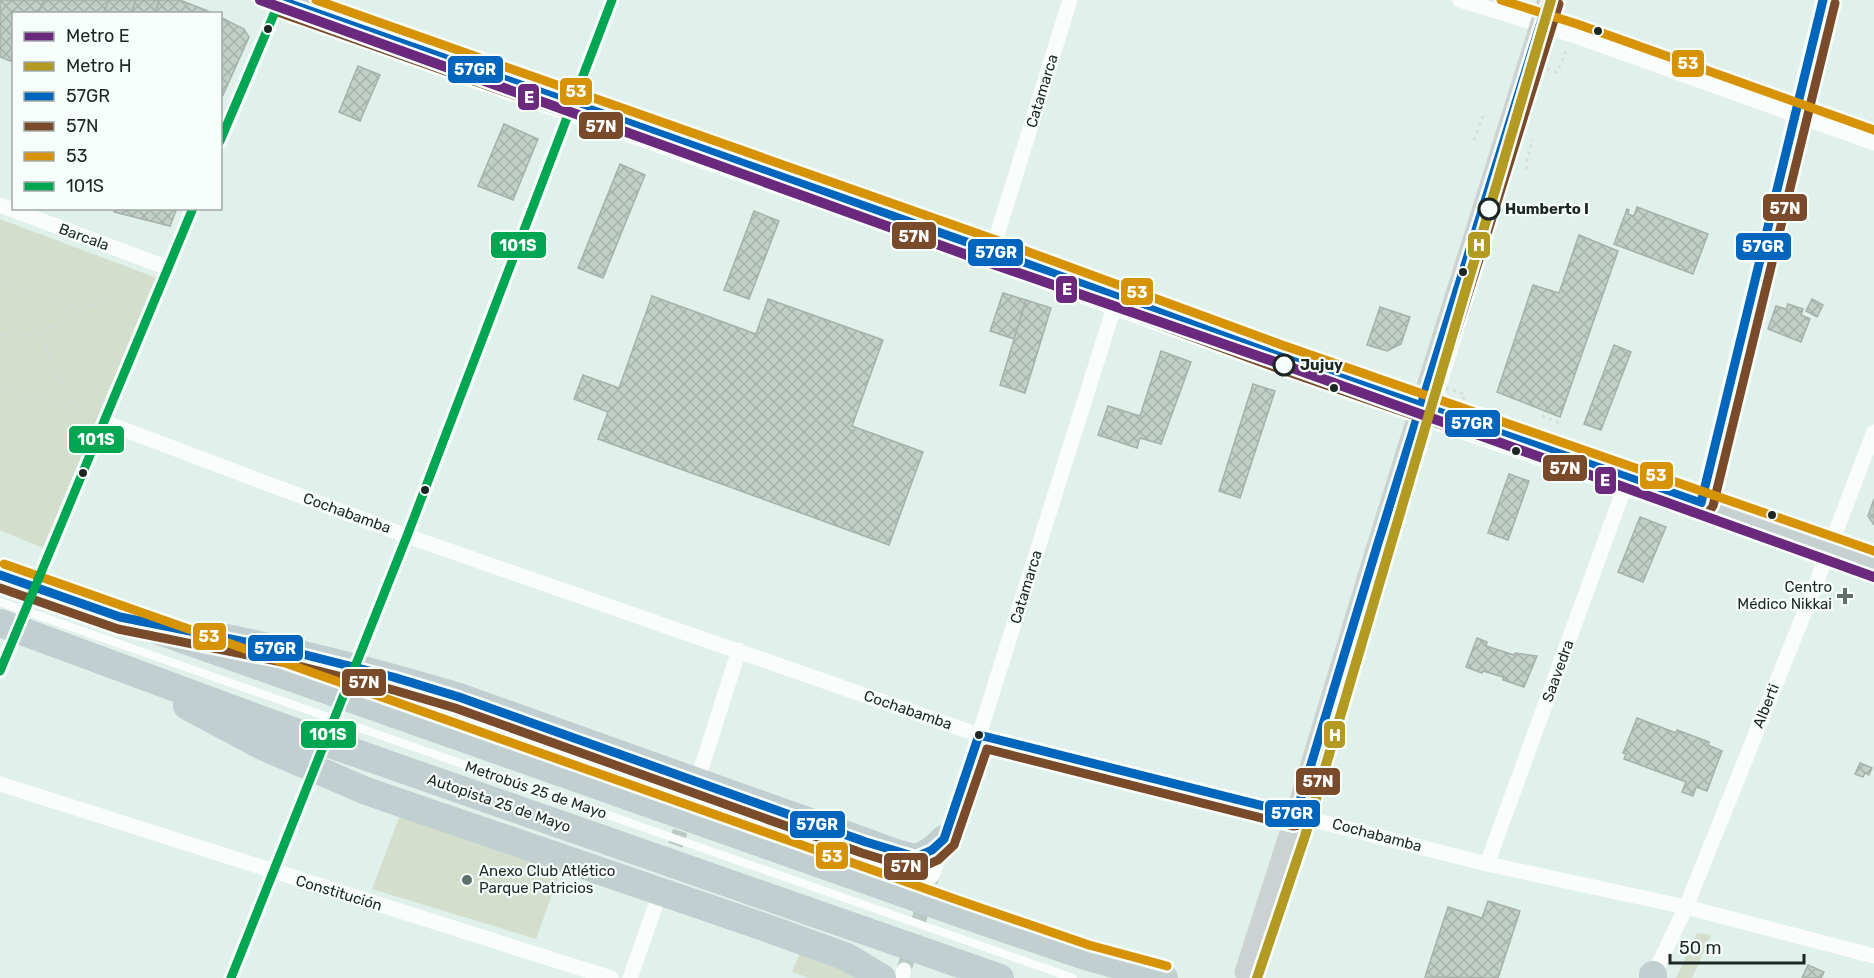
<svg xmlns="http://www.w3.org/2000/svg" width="1874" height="978" font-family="Rubik,sans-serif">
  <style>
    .green { fill: #d4decc }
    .building { fill: url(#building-cross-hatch); stroke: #a6b1ab; stroke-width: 1.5 }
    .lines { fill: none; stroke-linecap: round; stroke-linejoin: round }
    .street-tunnel { stroke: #b9c9c3; stroke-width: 15; stroke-dasharray: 15 8; stroke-linecap: butt }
    .path { stroke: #d8dddc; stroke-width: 3; stroke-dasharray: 3 4.5; stroke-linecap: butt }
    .lane { stroke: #fafdfc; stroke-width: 8 }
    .street { stroke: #fafdfc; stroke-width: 15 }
    .secondary { stroke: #ccd2d1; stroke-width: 21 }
    .primary { stroke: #c6d0d0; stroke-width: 24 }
    .highway { stroke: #c2cfd0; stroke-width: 28 }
    .bus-1-casing { stroke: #f8fefc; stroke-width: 14 }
    .bus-2-casing { stroke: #f8fefc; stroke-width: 14 }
    .bus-3-casing { stroke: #f8fefc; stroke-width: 14 }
    .bus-4-casing { stroke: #f8fefc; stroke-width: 14 }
    .bus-1 { stroke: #0065bd; stroke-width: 9 }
    .bus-2 { stroke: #7a4b2a; stroke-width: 9 }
    .bus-3 { stroke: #d69305; stroke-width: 9 }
    .bus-4 { stroke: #00a651; stroke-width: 9 }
    .metro-1-casing { stroke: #f8fefc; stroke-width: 15 }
    .metro-2-casing { stroke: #f8fefc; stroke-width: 15 }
    .metro-1 { stroke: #6b297e; stroke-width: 10 }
    .metro-2 { stroke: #b39a22; stroke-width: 10 }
    .bus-dot { fill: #1c2724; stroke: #f8fefc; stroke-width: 2 }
    .stop-dot { fill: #f8fefc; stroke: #1c2724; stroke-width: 3 }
    .poi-dot { fill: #616e6a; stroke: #f8fefc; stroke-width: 2 }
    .labels { text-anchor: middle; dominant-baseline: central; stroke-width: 4.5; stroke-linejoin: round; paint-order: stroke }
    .street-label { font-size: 15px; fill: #1c2724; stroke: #f8fefc }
    .stop-label { font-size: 15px; font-weight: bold; fill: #1c2724; stroke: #f8fefc; text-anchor: start }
    .poi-label { font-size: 15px; fill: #1c2724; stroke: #f8fefc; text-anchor: end }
    .line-badge { stroke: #f8fefc; stroke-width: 2 }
    .badge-label { font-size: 16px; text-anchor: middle; font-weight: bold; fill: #fff }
  </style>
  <defs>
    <pattern id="building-cross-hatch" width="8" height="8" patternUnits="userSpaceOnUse" patternTransform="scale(1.5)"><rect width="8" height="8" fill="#c1cfc6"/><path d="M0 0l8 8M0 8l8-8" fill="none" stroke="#a5b2aa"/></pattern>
  </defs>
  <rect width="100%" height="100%" fill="#e0f1eb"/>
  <!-- green -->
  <g class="green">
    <polygon points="0,219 157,278 43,548 0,530"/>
    <polygon points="402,810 561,870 536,939 372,889"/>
    <polygon points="1697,933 1711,935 1692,978 1676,978"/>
    <polygon points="800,953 866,978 809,978 792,972"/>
  </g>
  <!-- building -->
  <g class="building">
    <polygon points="0,0 44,0 38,14 14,14 13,62 0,57"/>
    <polygon points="44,0 109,0 103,14 38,14"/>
    <polygon points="109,0 136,0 131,14 103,14"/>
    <polygon points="136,0 160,0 154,14 131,14"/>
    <polygon points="160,0 180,0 208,11 208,14 154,14"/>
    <polygon points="220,17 244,29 249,37 223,95 220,94"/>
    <polygon points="358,66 380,75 360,121 339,112"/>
    <polygon points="504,124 538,139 513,200 478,186"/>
    <polygon points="620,164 645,175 603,278 578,268"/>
    <polygon points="1637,207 1708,234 1693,274 1614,244 1627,209 1629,210 1628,214 1634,216"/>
    <polygon points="115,208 177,208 170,226 114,212"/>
    <polygon points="754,211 779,221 749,299 724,290"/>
    <polygon points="1579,235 1618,251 1560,417 1497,392 1533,285 1559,293"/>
    <polygon points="1003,293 1026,300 1014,339 990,331"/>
    <polygon points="652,296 756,334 768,299 883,340 852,426 923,452 889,545 598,439 608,412 574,399 583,375 619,388"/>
    <polygon points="1812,299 1823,305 1817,317 1806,311"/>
    <polygon points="1026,300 1051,308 1025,393 1000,385"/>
    <polygon points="1788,304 1803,309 1801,315 1810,319 1801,342 1768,329 1776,306 1786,309"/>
    <polygon points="1380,307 1410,317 1401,344 1387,351 1367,345"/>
    <polygon points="1614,345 1631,352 1601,430 1584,424"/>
    <polygon points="1161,351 1191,362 1161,444 1140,438 1137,448 1098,435 1108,406 1140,416"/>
    <polygon points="1253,384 1275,391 1240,498 1219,491"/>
    <polygon points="1509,474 1529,481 1508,540 1488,533"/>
    <polygon points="1874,499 1874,525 1868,516"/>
    <polygon points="1640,517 1666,527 1643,582 1618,572"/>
    <polygon points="1477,638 1487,642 1486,646 1514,655 1515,653 1537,656 1524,687 1503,680 1503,677 1483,671 1482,673 1466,667"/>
    <polygon points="1637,718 1676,733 1677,730 1709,742 1708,745 1722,751 1707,791 1696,787 1693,796 1682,792 1686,782 1624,759 1626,754 1623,753"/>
    <polygon points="1860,763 1872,768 1869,775 1865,773 1863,777 1855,774"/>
    <polygon points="1488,901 1520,911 1498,978 1425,977 1448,907 1482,918"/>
    <polygon points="1808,965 1824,972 1821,978 1802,978"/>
  </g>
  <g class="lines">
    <!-- street-tunnel -->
    <g class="street-tunnel">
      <polyline points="668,867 699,776"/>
      <polyline points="904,970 932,876"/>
    </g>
    <!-- path -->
    <g class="path">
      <polyline points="1547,69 1557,72 1567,49"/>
      <polyline points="1474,140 1483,116"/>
      <polyline points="1527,169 1526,163 1533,139"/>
      <polyline points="0,280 80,310"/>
      <path d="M42,332c8,32 20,54 40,80"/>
      <path d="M0,335c45,9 102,-38 139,-61"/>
      <polyline points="0,384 88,416"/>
      <polyline points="1446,388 1465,394 1463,400"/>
      <polyline points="1542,416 1562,424"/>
      <polyline points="805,973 820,978"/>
    </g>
    <!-- lane -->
    <polyline class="lane" points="0,602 1073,978"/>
    <!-- street -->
    <g class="street">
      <polyline points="1460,0 1573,35 1874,143"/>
      <polyline points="220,142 280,0"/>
      <polyline points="0,205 168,268"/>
      <polyline points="992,251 1070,0"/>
      <polyline points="104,422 407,536 979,735 1487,864 1686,907 1874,956"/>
      <polyline points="1701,503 1823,0"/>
      <polyline points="0,671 193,208"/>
      <polyline points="700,772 739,650"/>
      <polyline points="0,784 611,978"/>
      <polyline points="1487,864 1628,478"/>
      <polyline points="932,876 979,735 1117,298"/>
      <polyline points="231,978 407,536 612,0"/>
      <polyline points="630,978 656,904"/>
      <polyline points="902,978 904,970"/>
      <polyline points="1652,978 1686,907 1810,599 1874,432"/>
    </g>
    <!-- secondary -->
    <polyline class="secondary" points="1245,972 1296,814 1378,543 1548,0"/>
    <!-- primary -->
    <polyline class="primary" points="279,0 573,102 992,251 1278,356 1874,564"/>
    <!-- highway -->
    <g class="highway">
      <polyline points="0,575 965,915 1085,956 1164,978"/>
      <polyline points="0,623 287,729 1000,978"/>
      <path d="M216,636c82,16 163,37 243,61l407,145c14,5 37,15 50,15 11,-1 21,-11 28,-18"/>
      <polyline points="187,706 262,746 366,791 764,927 847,957 882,978"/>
      <polyline points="1653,975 1653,978"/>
    </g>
    <defs>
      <g id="bus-1">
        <polyline points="279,0 992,251 1278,356 1701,503 1823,0"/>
        <polyline points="0,575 120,617 290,651 393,677 459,697 866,842 916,857 932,850 944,839 979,735 1296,814 1378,543 1548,0"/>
      </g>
      <g id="bus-2">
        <polyline points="275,11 988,262 1274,367 1701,515 1708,513 1713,506 1835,3"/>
        <polyline points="0,588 118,629 287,663 390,689 455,708 862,853 914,869 920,868 938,860 954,845 987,749 1293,826 1300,825 1307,817 1389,547 1559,4"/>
      </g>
      <g id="bus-3">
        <polyline points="316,0 996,240 1282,345 1874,551"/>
        <polyline points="1501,0 1577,24 1874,130"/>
        <polyline points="4,564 969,904 1089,945 1167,966"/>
      </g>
      <g id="bus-4">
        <polyline points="220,141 280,0"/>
        <polyline points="0,671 193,208"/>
        <polyline points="231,978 407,536 612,0"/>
      </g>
    </defs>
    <!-- bus-1 casing -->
    <use href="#bus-1" class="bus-1-casing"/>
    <!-- bus-2 casing -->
    <use href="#bus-2" class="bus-2-casing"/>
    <!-- bus-3 casing -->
    <use href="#bus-3" class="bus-3-casing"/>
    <!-- bus-4 casing -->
    <use href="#bus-4" class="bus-4-casing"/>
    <!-- bus-1 -->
    <use href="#bus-1" class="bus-1"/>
    <!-- bus-2 -->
    <use href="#bus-2" class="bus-2"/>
    <!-- bus-3 -->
    <use href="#bus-3" class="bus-3"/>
    <!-- bus-4 -->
    <use href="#bus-4" class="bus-4"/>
    <defs>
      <polyline id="metro-1" points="260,0 967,255 1284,365 1874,577"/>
      <polyline id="metro-2" points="1257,978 1305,836 1551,0"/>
    </defs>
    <!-- metro-1 casing -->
    <use href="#metro-1" class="metro-1-casing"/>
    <!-- metro-2 casing -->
    <use href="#metro-2" class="metro-2-casing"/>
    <!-- metro-1 -->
    <use href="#metro-1" class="metro-1"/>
    <!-- metro-2 -->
    <use href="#metro-2" class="metro-2"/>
  </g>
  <!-- markers -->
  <g class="bus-dot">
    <circle cx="268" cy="29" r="5"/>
    <circle cx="1598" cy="31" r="5"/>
    <circle cx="1463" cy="272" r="5"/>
    <circle cx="1334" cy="388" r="5"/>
    <circle cx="1516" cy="451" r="5"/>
    <circle cx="83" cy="473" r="5"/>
    <circle cx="425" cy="490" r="5"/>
    <circle cx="1772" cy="515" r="5"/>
    <circle cx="979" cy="735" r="5"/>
  </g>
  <g class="stop-dot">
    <circle cx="1489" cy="209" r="10"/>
    <circle cx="1284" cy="365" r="10"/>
  </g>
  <g class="poi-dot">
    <path d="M1842 587h6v6h6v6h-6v6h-6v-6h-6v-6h6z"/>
    <circle cx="467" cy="880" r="6"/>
  </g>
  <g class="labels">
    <!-- street labels -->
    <g class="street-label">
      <text transform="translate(1042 91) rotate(-73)">Catamarca</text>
      <text transform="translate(84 237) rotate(20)">Barcala</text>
      <text transform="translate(347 513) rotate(20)">Cochabamba</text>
      <text transform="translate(1026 587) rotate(-73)">Catamarca</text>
      <text transform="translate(1558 671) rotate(-70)">Saavedra</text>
      <text transform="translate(1766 706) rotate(-68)">Alberti</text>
      <text transform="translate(908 710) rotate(19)">Cochabamba</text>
      <text transform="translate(536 790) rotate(19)">Metrobús 25 de Mayo</text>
      <text transform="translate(499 803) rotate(19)">Autopista 25 de Mayo</text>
      <text transform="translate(1377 835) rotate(15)">Cochabamba</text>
      <text transform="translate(339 893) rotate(17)">Constitución</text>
    </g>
    <!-- stop labels -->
    <g class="stop-label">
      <text x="1505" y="209">Humberto I</text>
      <text x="1300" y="365">Jujuy</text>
    </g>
    <!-- poi labels -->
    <g class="poi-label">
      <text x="1832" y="587">Centro<tspan x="1832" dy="17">Médico Nikkai</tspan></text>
      <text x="479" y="871" text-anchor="start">Anexo Club Atlético<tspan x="479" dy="17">Parque Patricios</tspan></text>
    </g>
  </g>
  <g class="line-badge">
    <rect x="1671" y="49" width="34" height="29" rx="6" fill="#d69305"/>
    <rect x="447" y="55" width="57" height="29" rx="6" fill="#0065bd"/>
    <rect x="559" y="77" width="34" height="29" rx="6" fill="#d69305"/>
    <rect x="517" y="83" width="23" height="28" rx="6" fill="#6b297e"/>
    <rect x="578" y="111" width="46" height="29" rx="6" fill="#7a4b2a"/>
    <rect x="1762" y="193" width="46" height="29" rx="6" fill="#7a4b2a"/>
    <rect x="891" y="221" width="46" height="29" rx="6" fill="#7a4b2a"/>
    <rect x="1467" y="231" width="24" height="28" rx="6" fill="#b39a22"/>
    <rect x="490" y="231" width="57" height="28" rx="6" fill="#00a651"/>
    <rect x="1735" y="232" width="57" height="29" rx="6" fill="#0065bd"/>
    <rect x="967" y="238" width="57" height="29" rx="6" fill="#0065bd"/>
    <rect x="1055" y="275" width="23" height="29" rx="6" fill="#6b297e"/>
    <rect x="1120" y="277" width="34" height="29" rx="6" fill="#d69305"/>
    <rect x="1444" y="409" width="57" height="29" rx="6" fill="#0065bd"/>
    <rect x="68" y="425" width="57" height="29" rx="6" fill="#00a651"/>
    <rect x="1542" y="454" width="46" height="28" rx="6" fill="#7a4b2a"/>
    <rect x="1639" y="461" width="35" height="29" rx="6" fill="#d69305"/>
    <rect x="1594" y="466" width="23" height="29" rx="6" fill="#6b297e"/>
    <rect x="192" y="622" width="35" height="29" rx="6" fill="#d69305"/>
    <rect x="247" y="634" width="57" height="28" rx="6" fill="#0065bd"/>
    <rect x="341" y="668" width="46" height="29" rx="6" fill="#7a4b2a"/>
    <rect x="300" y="720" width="57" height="29" rx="6" fill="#00a651"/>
    <rect x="1323" y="720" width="23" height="29" rx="6" fill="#b39a22"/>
    <rect x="1295" y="767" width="46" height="29" rx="6" fill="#7a4b2a"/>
    <rect x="1264" y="799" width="57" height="29" rx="6" fill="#0065bd"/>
    <rect x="789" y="810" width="57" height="29" rx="6" fill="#0065bd"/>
    <rect x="815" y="841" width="34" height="29" rx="6" fill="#d69305"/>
    <rect x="883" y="852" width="46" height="29" rx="6" fill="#7a4b2a"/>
  </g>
  <g class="badge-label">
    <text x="1688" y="69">53</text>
    <text x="475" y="75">57GR</text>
    <text x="576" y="97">53</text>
    <text x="529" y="103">E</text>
    <text x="601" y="132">57N</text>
    <text x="1785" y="214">57N</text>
    <text x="914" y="242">57N</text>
    <text x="1479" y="251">H</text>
    <text x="518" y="251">101S</text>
    <text x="1763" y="252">57GR</text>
    <text x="996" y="258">57GR</text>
    <text x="1067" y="295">E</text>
    <text x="1137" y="298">53</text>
    <text x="1472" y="429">57GR</text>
    <text x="96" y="445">101S</text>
    <text x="1565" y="474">57N</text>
    <text x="1656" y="481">53</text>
    <text x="1605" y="486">E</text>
    <text x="209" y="642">53</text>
    <text x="275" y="654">57GR</text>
    <text x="364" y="688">57N</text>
    <text x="328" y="740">101S</text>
    <text x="1335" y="741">H</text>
    <text x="1318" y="787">57N</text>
    <text x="1292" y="819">57GR</text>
    <text x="817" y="830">57GR</text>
    <text x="832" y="862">53</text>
    <text x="906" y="872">57N</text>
  </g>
  <!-- legend -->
  <rect x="12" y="12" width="210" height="198" fill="#f8fefc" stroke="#a0a8a6" stroke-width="1.5"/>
  <rect x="24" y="32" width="30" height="9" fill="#6b297e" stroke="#a0a8a6" stroke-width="1.5"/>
  <text x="66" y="42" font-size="18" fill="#1c2724">Metro E</text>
  <rect x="24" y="62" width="30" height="9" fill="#b39a22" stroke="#a0a8a6" stroke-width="1.5"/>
  <text x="66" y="72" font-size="18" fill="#1c2724">Metro H</text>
  <rect x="24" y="92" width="30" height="9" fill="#0065bd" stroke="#a0a8a6" stroke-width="1.5"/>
  <text x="66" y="102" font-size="18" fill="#1c2724">57GR</text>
  <rect x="24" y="122" width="30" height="9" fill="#7a4b2a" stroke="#a0a8a6" stroke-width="1.5"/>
  <text x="66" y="132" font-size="18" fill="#1c2724">57N</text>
  <rect x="24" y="152" width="30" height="9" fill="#d69305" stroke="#a0a8a6" stroke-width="1.5"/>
  <text x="66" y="162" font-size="18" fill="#1c2724">53</text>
  <rect x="24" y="182" width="30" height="9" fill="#00a651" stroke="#a0a8a6" stroke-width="1.5"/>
  <text x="66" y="192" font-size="18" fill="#1c2724">101S</text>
  <!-- scale -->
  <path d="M1670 954v9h134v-9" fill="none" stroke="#1c2724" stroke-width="3"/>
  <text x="1679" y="954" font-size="18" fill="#1c2724" stroke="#f8fefc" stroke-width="4.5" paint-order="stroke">50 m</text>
</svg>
